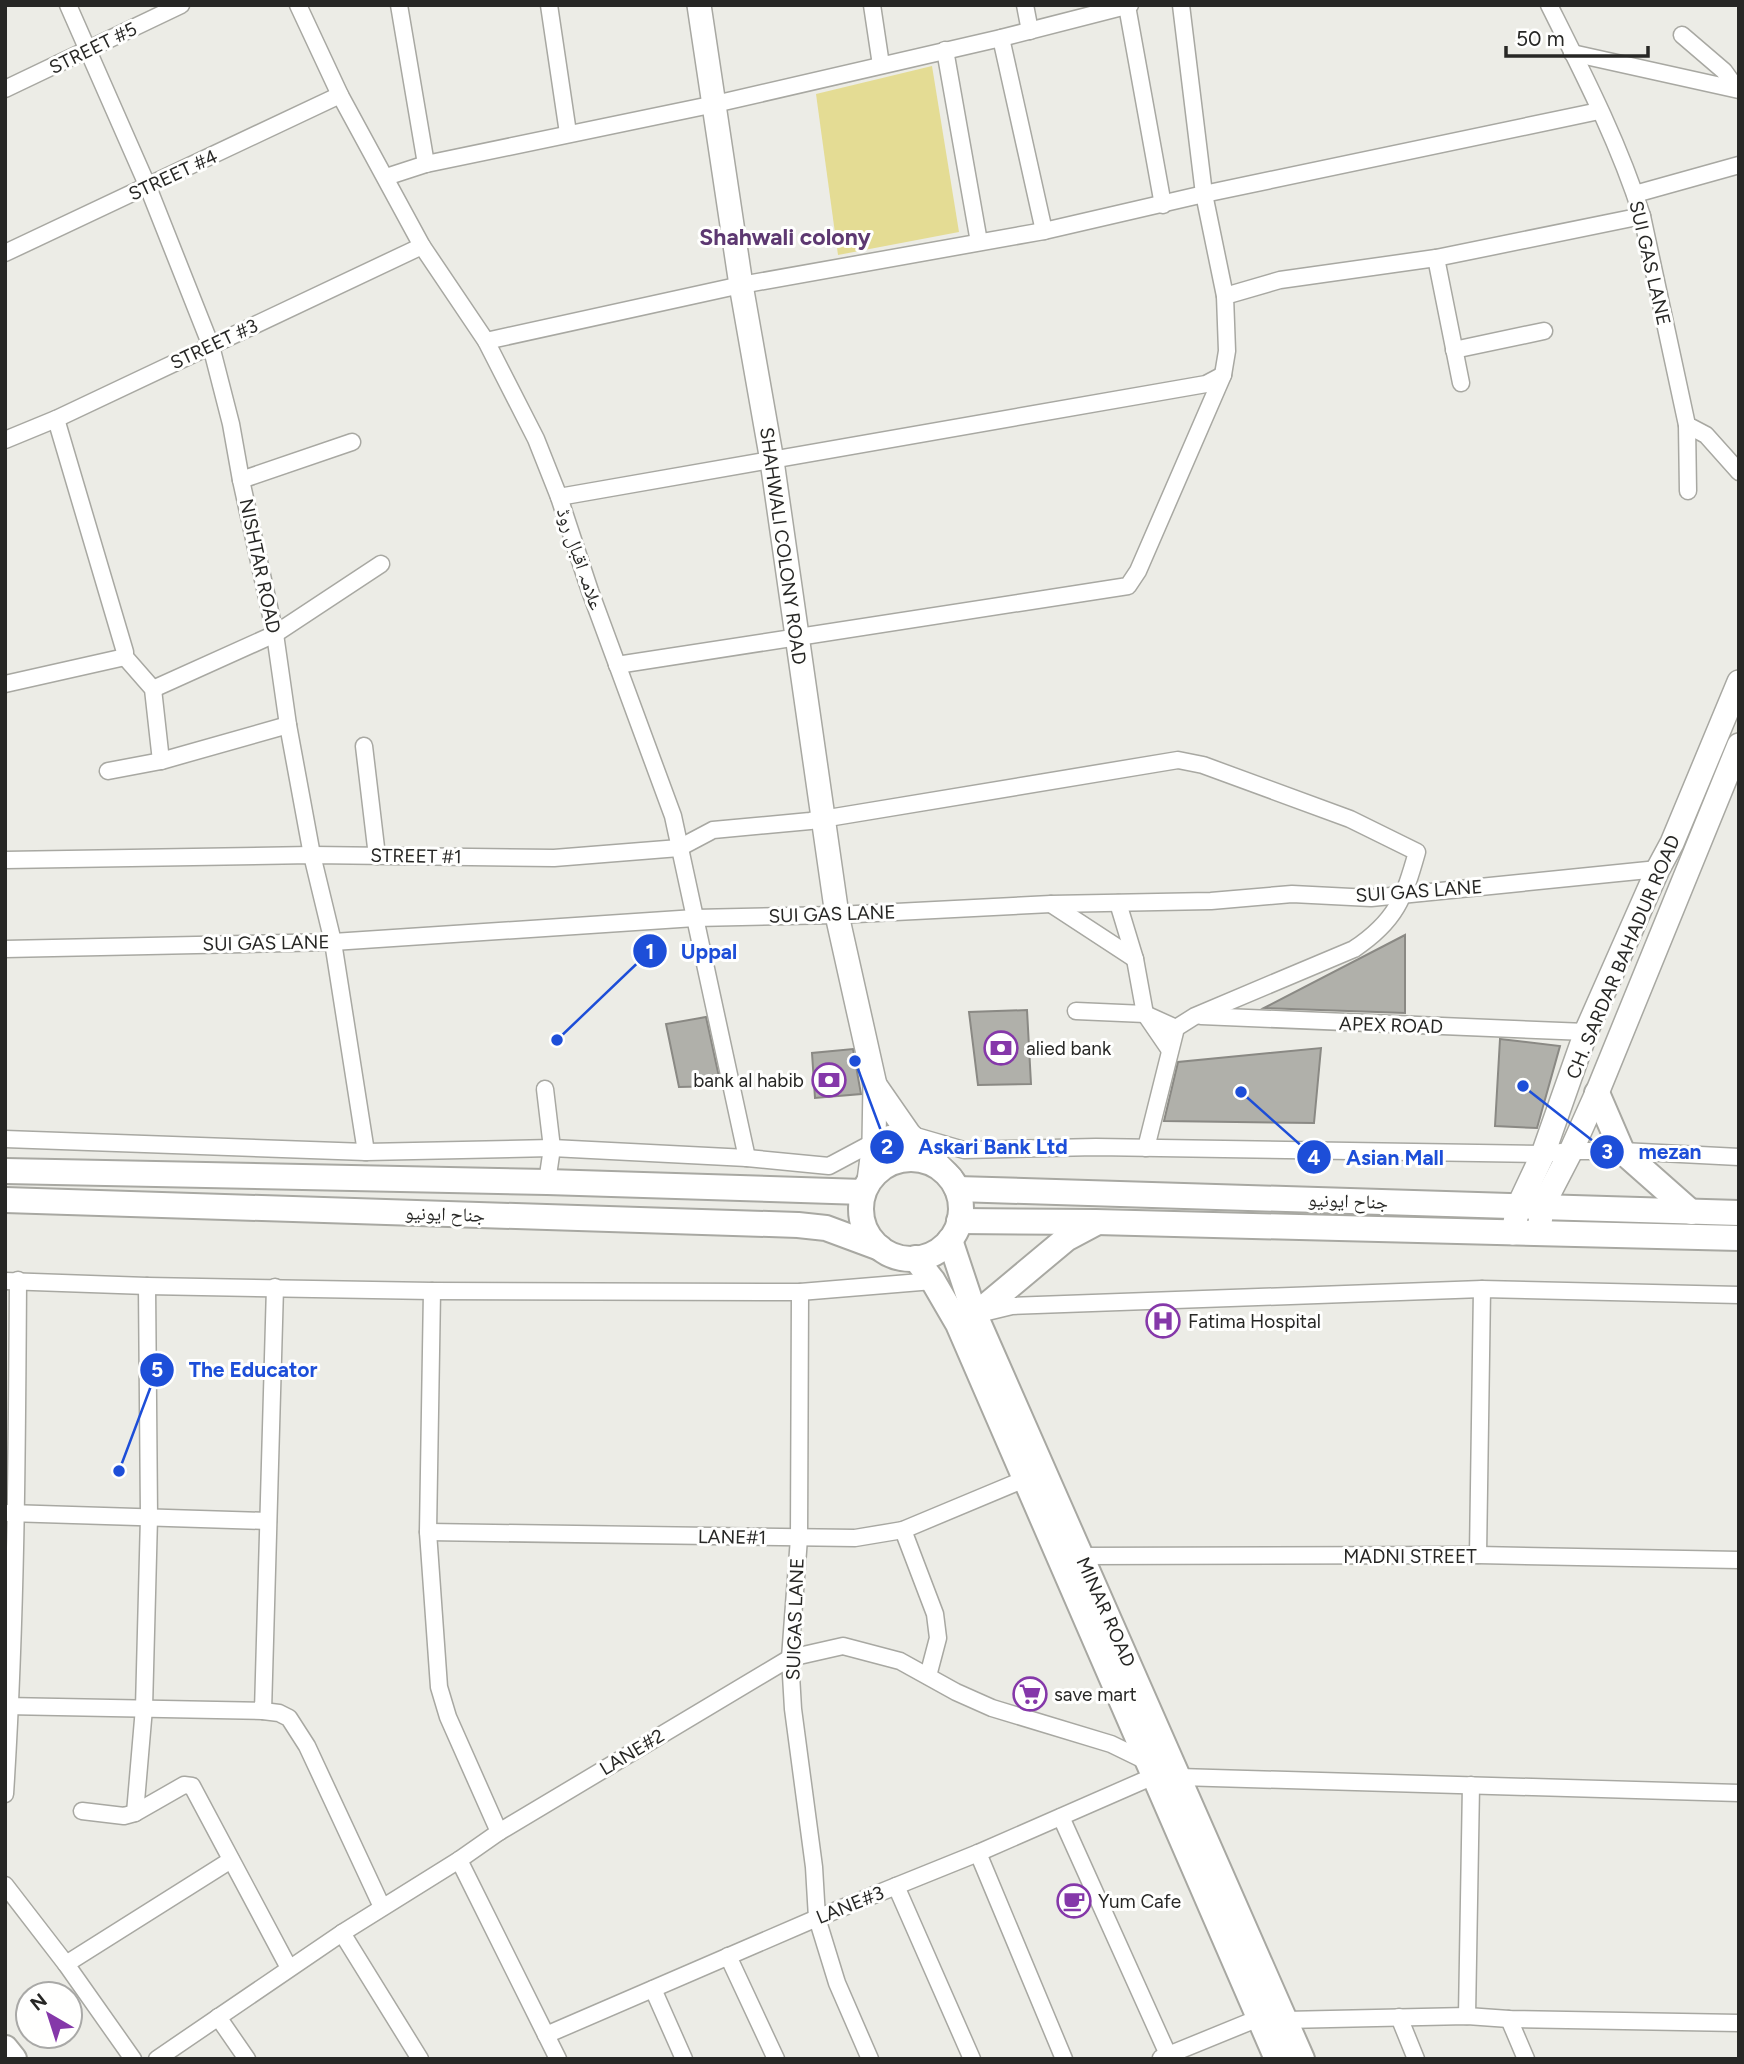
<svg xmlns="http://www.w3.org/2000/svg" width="1744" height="2064" font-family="Figtree,'Noto Naskh Arabic',sans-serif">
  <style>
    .green { fill: #e4dc94 }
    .building { fill: #b0b0aa; stroke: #8a8984; stroke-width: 2 }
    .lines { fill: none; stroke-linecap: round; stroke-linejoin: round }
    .minor-casing { stroke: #a8a8a2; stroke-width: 19 }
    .secondary-casing { stroke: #a8a8a2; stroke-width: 26 }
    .primary-casing { stroke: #a8a8a2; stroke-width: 28 }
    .trunk-casing { stroke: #a8a8a2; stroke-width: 30 }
    .minor { stroke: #fff; stroke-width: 16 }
    .secondary { stroke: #fff; stroke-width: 23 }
    .primary { stroke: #fff; stroke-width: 24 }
    .trunk { stroke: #fff; stroke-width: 26 }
    .labels { text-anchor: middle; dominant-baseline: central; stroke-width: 6; stroke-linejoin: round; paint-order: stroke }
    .street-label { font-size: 19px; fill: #272725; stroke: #fffffe }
    .poi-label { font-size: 19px; fill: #272725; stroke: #fffffe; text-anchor: start }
    .quarter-label { font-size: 23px; font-weight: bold; fill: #5d3871; stroke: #fffffe }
    .leader { fill: none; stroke: #1d4ed8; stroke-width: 2.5 }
    .callout-dot { fill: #1d4ed8; stroke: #fffffe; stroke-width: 2.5 }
    .mark-label { font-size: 21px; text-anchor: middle; font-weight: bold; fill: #fff }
    .callout-label { font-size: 21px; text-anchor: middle; font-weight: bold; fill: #1d4ed8; stroke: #fffffe; stroke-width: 6; stroke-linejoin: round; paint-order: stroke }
  </style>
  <rect width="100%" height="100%" fill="#ecece6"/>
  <!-- green -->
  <polygon class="green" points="932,66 959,232 838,255 816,94"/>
  <!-- building -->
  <g class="building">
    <polygon points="1405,935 1405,1013 1264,1008"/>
    <polygon points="1027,1010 1031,1084 978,1085 969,1012"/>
    <polygon points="706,1017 721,1086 679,1087 666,1024"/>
    <polygon points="1500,1039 1560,1046 1537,1128 1495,1126"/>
    <polygon points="1321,1048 1314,1123 1164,1121 1178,1062"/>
    <polygon points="853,1049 861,1094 815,1098 812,1053"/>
  </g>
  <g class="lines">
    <defs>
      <g id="minor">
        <polyline points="68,5 148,187 211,346 231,424 241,480 275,634 288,725 312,855 333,942 366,1152"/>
        <polyline points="298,5 340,95 422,246 486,341 536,439 559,497 590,591 673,816 747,1158"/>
        <polyline points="399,5 426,164"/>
        <polyline points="549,5 568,133"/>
        <polyline points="872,5 881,65"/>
        <polyline points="1025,5 1030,31"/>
        <polyline points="1181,5 1204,194 1225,296"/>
        <path d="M1549,5c34,68 70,138 93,211l45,209 19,10 33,37"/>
        <polyline points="1127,6 1163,205"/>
        <polyline points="1682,35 1724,71 1737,89"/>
        <polyline points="1001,38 1044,231"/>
        <polyline points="945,50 979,242"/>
        <polyline points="1572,53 1739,90"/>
        <polyline points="5,89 181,5"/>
        <polyline points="386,177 426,164 715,104 1001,38 1130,5"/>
        <polyline points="1635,194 1739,165"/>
        <polyline points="5,253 340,95"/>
        <polyline points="1436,258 1461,383"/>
        <polyline points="486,341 741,285 1044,231 1204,194 1599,111"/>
        <polyline points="1454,350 1544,331"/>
        <polyline points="56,419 125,652 125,657 153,689 161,761 108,771"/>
        <polyline points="1687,425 1688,491"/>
        <polyline points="5,440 56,419 422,246"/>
        <polyline points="241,480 352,442"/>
        <polyline points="559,497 1206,384 1223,375"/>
        <polyline points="617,665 1128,586 1138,571 1223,375 1227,351 1225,296 1280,280 1436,258 1642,216"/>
        <polyline points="5,684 125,657"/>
        <polyline points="153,689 275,634 381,564"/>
        <polyline points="364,746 377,856"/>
        <polyline points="161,761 288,725"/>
        <path d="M5,860l307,-5 242,3 125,-10 34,-18 97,-9 368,-61 25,5 147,54 67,33c-13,46 -21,69 -63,97l-159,67 -19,12 -30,120"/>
        <polyline points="1118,903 1135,959 1145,1014 1169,1049"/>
        <polyline points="1051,904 1135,959"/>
        <polyline points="5,949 333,942 695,918 837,915 1051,904 1211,901 1292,894 1371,898 1658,869"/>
        <polyline points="1076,1011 1145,1014 1176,1028"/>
        <polyline points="1201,1016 1586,1032"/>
        <polyline points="545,1089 552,1148 547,1182"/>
        <polyline points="5,1139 366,1152 552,1148 747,1158 829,1166 889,1134 909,1134 964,1150 1096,1147 1543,1154 1571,1151 1622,1151 1739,1157"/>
        <polyline points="5,1281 147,1286 432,1291 800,1292 933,1281"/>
        <polyline points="432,1291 428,1532 439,1687 448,1717 499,1832"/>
        <polyline points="800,1292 799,1538 790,1658 793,1709 814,1867 817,1918 837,1983 870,2059"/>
        <polyline points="983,1313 1012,1306 1482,1289 1739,1295"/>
        <polyline points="8,1513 268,1521"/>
        <polyline points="903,1530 935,1614 938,1638 928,1676"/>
        <polyline points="428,1532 855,1538 903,1530 1025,1479"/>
        <polyline points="1478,1555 1482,1289"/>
        <polyline points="1081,1556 1478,1555 1739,1560"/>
        <polyline points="5,1706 263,1711 275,1287"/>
        <polyline points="263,1711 279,1713 289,1718 307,1746 382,1907"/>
        <polyline points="1179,1777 1739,1793"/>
        <path d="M5,1794c11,-171 12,-342 13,-514"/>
        <polyline points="82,1811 124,1816 135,1813 184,1785 192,1786 289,1968"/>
        <polyline points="135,1813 144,1708 149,1517 147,1286"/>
        <polyline points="1061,1817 1170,2059"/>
        <polyline points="978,1853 1064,2059"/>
        <polyline points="459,1860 558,2059"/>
        <polyline points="5,1885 66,1964 133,2059"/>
        <polyline points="896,1886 972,2059"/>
        <polyline points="342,1933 420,2059"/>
        <polyline points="728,1956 776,2059"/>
        <polyline points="66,1964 231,1860"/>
        <polyline points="653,1989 684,2059"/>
        <polyline points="1467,2016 1471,1785"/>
        <polyline points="218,2017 247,2059"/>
        <polyline points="1399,2017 1416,2059"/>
        <polyline points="1509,2019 1526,2059"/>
        <polyline points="1285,2020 1467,2016 1509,2019 1739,2023"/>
        <polyline points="546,2035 817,1918 978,1853 1154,1776"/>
        <polyline points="1161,2058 1259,2018"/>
        <polyline points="157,2059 342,1933 459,1860 499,1832 790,1658 843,1646 900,1661 956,1692 992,1708 1111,1744 1148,1762"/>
      </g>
      <g id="secondary">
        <polyline points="699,5 741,285 772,461 837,915 875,1085 874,1142 869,1181"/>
        <polyline points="875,1085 909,1134 951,1178"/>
        <polyline points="1540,1223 1542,1207 1571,1151 1597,1093 1739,745"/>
        <polyline points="1513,1233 1518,1207 1543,1154 1586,1032 1658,869 1672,843 1739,682"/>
      </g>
      <g id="primary">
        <polyline points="1597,1093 1622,1151 1691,1212"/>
        <circle cx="911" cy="1209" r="50"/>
        <polyline points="5,1171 547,1182 863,1192"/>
        <polyline points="957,1189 1739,1213"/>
        <polyline points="5,1200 798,1225 826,1228 880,1248"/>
        <polyline points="959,1221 1096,1222 1739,1238"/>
        <polyline points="950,1240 975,1315 1302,2059"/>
        <polyline points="915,1258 933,1281 958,1324 1277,2059"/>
        <polyline points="975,1315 1066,1239 1096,1223"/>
      </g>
      <polyline id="trunk" points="5,2049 13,2059"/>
    </defs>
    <!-- minor casing -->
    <use href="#minor" class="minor-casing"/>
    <!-- secondary casing -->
    <use href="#secondary" class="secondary-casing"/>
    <!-- primary casing -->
    <use href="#primary" class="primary-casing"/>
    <!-- trunk casing -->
    <use href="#trunk" class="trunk-casing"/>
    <!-- minor -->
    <use href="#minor" class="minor"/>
    <!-- secondary -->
    <use href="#secondary" class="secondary"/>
    <!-- primary -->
    <use href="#primary" class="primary"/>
    <!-- trunk -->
    <use href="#trunk" class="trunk"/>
  </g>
  <!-- icons -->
  <defs>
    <symbol id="bank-ring" viewBox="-11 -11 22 22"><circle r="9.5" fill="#fffffe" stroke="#8538a9" stroke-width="1.5"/><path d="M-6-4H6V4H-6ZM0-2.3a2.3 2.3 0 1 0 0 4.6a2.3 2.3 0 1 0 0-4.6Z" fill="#8538a9"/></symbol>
    <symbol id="hospital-ring" viewBox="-11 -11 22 22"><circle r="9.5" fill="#fffffe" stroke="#8538a9" stroke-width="1.5"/><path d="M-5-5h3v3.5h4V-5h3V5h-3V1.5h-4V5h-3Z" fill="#8538a9"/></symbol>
    <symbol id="supermarket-ring" viewBox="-11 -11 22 22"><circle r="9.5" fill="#fffffe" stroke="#8538a9" stroke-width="1.5"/><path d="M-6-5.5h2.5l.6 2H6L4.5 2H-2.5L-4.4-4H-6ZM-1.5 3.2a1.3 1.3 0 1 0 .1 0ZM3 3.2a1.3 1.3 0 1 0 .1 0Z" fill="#8538a9"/></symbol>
    <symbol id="cafe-ring" viewBox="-11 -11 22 22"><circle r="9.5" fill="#fffffe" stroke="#8538a9" stroke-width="1.5"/><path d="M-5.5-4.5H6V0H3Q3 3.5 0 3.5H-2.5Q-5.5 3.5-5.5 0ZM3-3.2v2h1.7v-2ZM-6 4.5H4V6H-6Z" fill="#8538a9"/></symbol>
  </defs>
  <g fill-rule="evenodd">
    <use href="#bank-ring" x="982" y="1029" width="38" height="38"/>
    <use href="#bank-ring" x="810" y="1061" width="38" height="38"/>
    <use href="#hospital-ring" x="1144" y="1302" width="38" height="38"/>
    <use href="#supermarket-ring" x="1011" y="1675" width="38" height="38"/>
    <use href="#cafe-ring" x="1055" y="1882" width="38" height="38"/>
  </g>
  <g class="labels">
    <!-- street labels -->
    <g class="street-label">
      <text transform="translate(93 48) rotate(-26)">STREET #5</text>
      <text transform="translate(173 175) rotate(-25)">STREET #4</text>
      <text transform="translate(1650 263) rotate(77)">SUI GAS LANE</text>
      <text transform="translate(214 344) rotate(-25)">STREET #3</text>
      <text transform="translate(783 546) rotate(82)">SHAHWALI COLONY ROAD</text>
      <text transform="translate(580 559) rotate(71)">علامہ اقبال روڈ</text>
      <text transform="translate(260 566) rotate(78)">NISHTAR ROAD</text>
      <text transform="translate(416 856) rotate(1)">STREET #1</text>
      <text transform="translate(1419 891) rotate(-4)">SUI GAS LANE</text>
      <text transform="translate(832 914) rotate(-2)">SUI GAS LANE</text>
      <text transform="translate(266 943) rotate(-1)">SUI GAS LANE</text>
      <text transform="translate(1623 957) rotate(-67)">CH. SARDAR BAHADUR ROAD</text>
      <text transform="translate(1391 1025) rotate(2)">APEX ROAD</text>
      <text transform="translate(1348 1201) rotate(2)">جناح ایونیو</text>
      <text transform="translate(445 1214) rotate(2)">جناح ایونیو</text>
      <text transform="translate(732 1537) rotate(1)">LANE#1</text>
      <text x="1410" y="1556">MADNI STREET</text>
      <text transform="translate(1106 1612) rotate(66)">MINAR ROAD</text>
      <text transform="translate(795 1619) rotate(-88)">SUIGAS LANE</text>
      <text transform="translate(632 1752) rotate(-31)">LANE#2</text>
      <text transform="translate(850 1905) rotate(-22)">LANE#3</text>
    </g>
    <!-- poi labels -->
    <g class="poi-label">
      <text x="1026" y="1048">alied bank</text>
      <text x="804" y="1080" text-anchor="end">bank al habib</text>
      <text x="1188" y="1321">Fatima Hospital</text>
      <text x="1054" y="1694">save mart</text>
      <text x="1098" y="1901">Yum Cafe</text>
    </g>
    <!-- quarter labels -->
    <g class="quarter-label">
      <text x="785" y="237">Shahwali colony</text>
    </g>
  </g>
  <!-- callouts -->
  <path class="leader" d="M557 1040L650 951M855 1061L887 1147M1523 1086L1607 1152M1241 1092L1314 1157M119 1471L157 1370"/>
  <g class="callout-dot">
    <circle cx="557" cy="1040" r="7"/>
    <circle cx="855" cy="1061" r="7"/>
    <circle cx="1523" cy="1086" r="7"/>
    <circle cx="1241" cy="1092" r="7"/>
    <circle cx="119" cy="1471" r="7"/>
    <circle cx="650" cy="951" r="18"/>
    <circle cx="887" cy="1147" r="18"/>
    <circle cx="1607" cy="1152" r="18"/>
    <circle cx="1314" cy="1157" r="18"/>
    <circle cx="157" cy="1370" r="18"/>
  </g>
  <g class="mark-label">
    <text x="650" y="959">1</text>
    <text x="887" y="1154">2</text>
    <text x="1607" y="1159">3</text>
    <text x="1314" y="1165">4</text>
    <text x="157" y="1377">5</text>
  </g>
  <g class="callout-label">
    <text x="709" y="959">Uppal</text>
    <text x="993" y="1154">Askari Bank Ltd</text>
    <text x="1670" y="1159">mezan</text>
    <text x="1395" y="1165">Asian Mall</text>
    <text x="253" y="1377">The Educator</text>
  </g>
  <!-- border -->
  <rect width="1744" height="2064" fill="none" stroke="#272725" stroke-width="14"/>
  <!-- north arrow -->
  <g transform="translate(49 2015) rotate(321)"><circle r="33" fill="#fffffe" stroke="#a9a9a7" stroke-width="2"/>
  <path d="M0-5L12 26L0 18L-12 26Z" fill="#8538a9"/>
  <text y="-10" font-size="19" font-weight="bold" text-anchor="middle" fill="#272725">N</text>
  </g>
  <!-- scale -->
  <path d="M1506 46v10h142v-10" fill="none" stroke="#272725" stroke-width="3.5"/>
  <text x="1516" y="46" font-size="21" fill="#272725" stroke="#fffffe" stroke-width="5" paint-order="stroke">50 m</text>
</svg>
